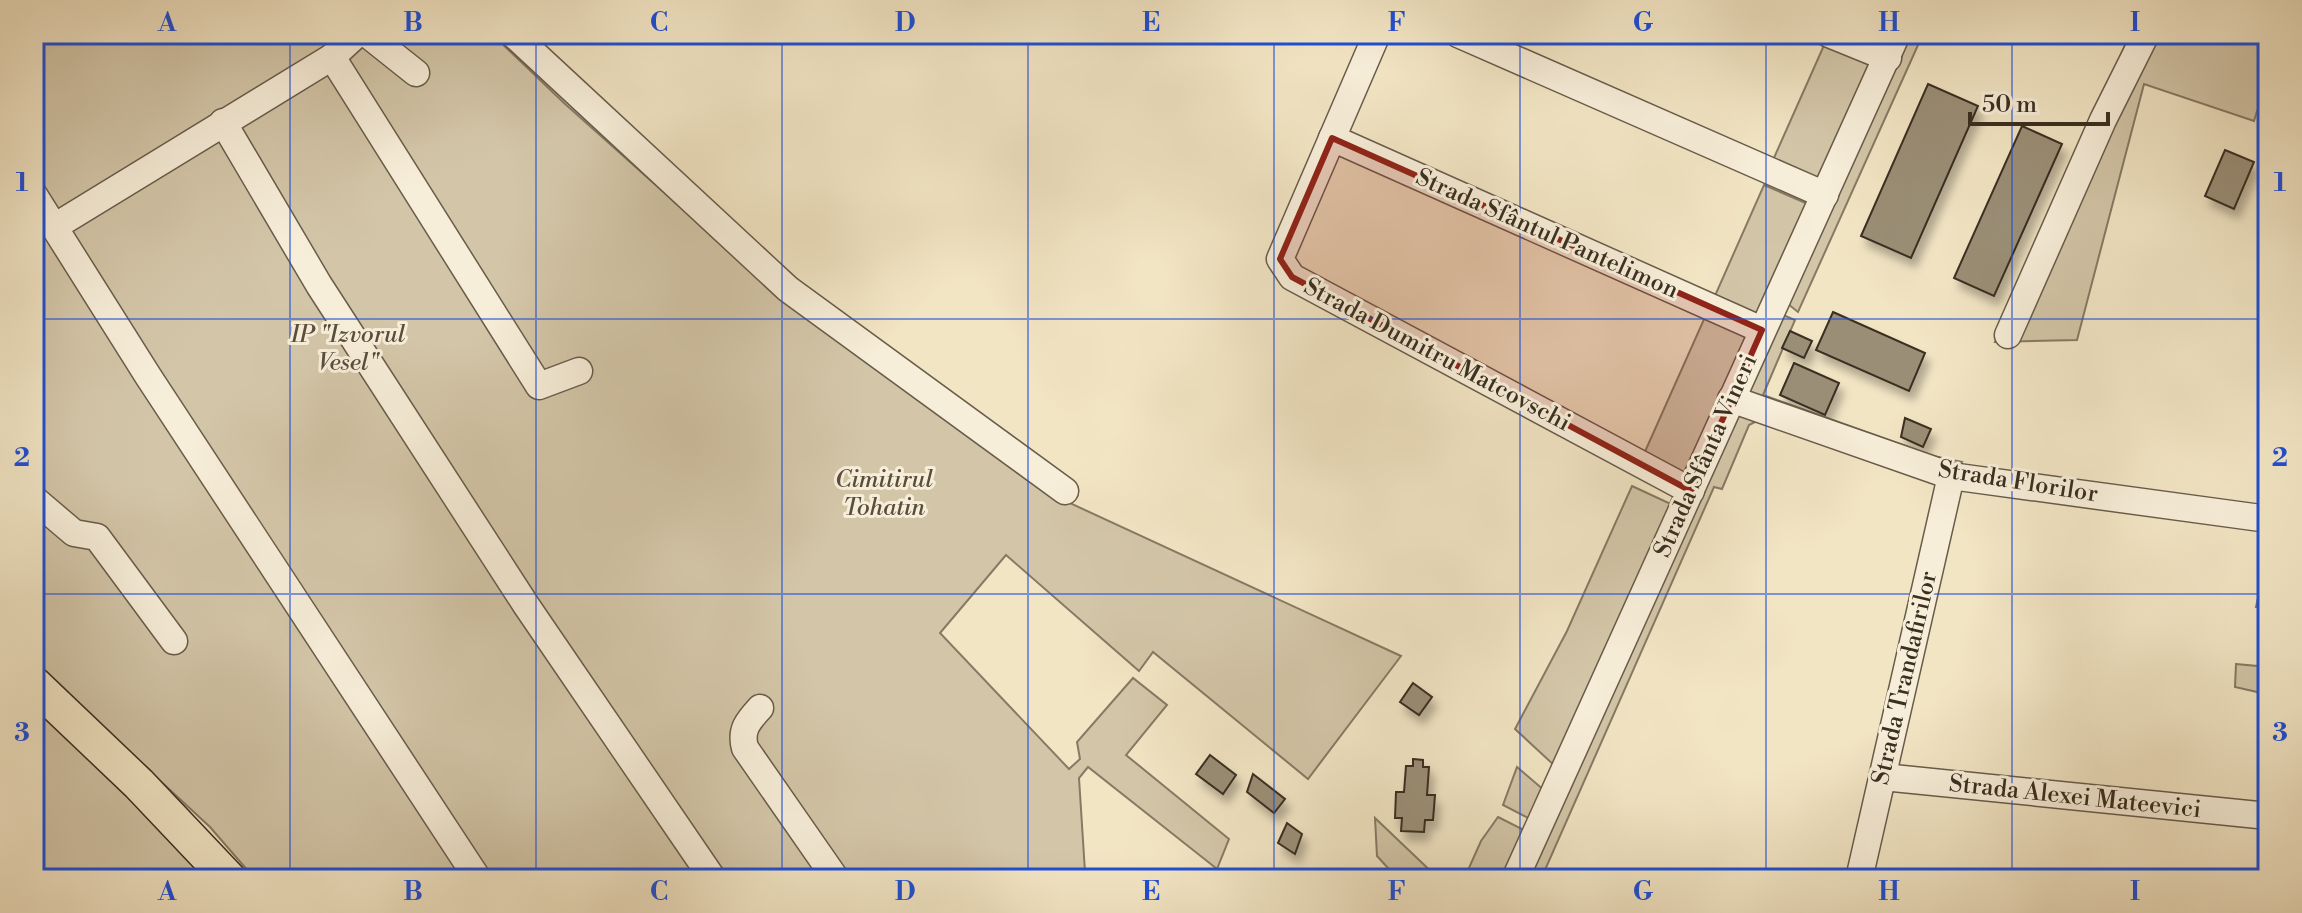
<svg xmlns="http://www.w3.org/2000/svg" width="2302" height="913" font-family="'Libre Bodoni',serif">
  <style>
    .green { fill: #d3c6a8; stroke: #867a64; stroke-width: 2 }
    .building { fill: #9a8e76; stroke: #3a2f21; stroke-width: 2; filter: url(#shadow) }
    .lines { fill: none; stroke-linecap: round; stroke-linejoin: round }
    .minor-casing { stroke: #685c4a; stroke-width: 29 }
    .major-casing { stroke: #3a2f21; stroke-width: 37 }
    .minor { stroke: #f7eed9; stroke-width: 26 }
    .major { stroke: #f2e5c4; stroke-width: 34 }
    .marked { fill: #8f2418; fill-opacity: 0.2; stroke: #8f2418; stroke-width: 6; stroke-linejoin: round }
    .grid { fill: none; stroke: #1d4ed8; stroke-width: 2; stroke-opacity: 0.55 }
    .labels { text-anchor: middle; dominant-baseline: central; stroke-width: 6; stroke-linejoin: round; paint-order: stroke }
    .street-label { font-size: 24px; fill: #3a2f21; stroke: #f7eed9 }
    .park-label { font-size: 24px; font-style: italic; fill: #594d3c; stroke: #f7eed9 }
    .neatline { fill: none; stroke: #1d4ed8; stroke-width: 3 }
    .grid-label { font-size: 26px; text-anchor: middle; font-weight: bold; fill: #1d4ed8 }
  </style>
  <defs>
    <filter id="shadow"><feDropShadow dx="5" dy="9" stdDeviation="4" flood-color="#0004"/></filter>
  </defs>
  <rect width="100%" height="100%" fill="#f2e5c4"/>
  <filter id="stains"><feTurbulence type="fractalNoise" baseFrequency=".0025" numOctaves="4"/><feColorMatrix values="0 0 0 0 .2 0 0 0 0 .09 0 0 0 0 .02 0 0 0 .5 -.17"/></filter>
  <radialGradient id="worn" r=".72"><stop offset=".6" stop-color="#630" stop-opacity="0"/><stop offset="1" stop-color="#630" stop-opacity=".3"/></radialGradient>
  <!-- green -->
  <g class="green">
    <polygon points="34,34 492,34 564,103 705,229 1059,498 1401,656 1308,779 1153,652 1139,671 1006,555 940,633 1069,769 1080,759 1077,742 1133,678 1167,705 1126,755 1229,839 1217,869 1088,767 1079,778 1085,872 1089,879 255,879 210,827 34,664"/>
    <polygon points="1903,34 1923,34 1798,312 1788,304"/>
    <polygon points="2130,34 2268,34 2268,115 2257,111 2254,121 2144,84 2077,340 1995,342"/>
    <polygon points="1825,43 1870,61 1819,182 1773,160"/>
    <polygon points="1764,185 1808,204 1757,317 1714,298"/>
    <polygon points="1783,315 1795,320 1763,395 1933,456 1962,462 1958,468 1751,395 1748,385"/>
    <polygon points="1705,317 1747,336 1686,475 1643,456"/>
    <polygon points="1739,415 1761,419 1749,425 1722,489 1714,487 1541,879 1523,879"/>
    <polygon points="1632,486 1673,505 1556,767 1515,729 1567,631"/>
    <polygon points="2268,550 2268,608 2256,607"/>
    <polygon points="2236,664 2268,667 2268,698 2257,692 2235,687"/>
    <polygon points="34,708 192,853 213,879 34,879"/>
    <polygon points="1517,767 1545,791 1532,820 1503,805"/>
    <polygon points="1498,817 1526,831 1505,879 1464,879 1481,841"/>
    <polygon points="1375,818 1439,879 1398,879 1377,856"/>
  </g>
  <!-- building -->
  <g class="building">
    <polygon points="1928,84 1978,106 1911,258 1861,236"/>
    <polygon points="2022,126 2062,144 1994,296 1954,278"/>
    <polygon points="2225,150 2254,162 2234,209 2205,196"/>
    <polygon points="1833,312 1925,353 1909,391 1816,350"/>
    <polygon points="1790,331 1812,341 1804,358 1782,348"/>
    <polygon points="1794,363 1839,383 1825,415 1780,395"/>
    <polygon points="1905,418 1931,429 1923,447 1901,437"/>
    <polygon points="1413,683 1432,697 1419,715 1400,702"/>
    <polygon points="1210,755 1236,775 1223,794 1196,774"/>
    <polygon points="1413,759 1423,760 1423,767 1429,767 1427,795 1435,795 1433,820 1425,820 1424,832 1401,831 1402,818 1395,818 1396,792 1404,792 1406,766 1413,766"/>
    <polygon points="1253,774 1285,799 1274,813 1247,792"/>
    <polygon points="1287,823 1302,834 1295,854 1278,843"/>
  </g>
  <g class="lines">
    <defs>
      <g id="minor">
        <polyline points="367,34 416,73"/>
        <polyline points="513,34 788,289 1065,491"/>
        <polyline points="1377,34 1280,259 1292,277 1691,491"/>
        <polyline points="1458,34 1825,195"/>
        <polyline points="1829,34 1888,58"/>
        <polyline points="332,57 539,386 579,371"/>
        <polyline points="223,122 319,285 526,605 713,879"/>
        <polyline points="1332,138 1762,330"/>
        <polyline points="34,195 148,376 478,879"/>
        <polyline points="54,227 332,57 357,34"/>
        <polyline points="2008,335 2103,120 2146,34"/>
        <polyline points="1731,399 1951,476 2268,519"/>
        <polyline points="34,499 74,533 97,537 174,641"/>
        <path d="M760,708c-12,13 -20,22 -15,40l91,131"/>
        <polyline points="1883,777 2268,816"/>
        <polyline points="1515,879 1897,34"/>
        <polyline points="1859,879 1951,476"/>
      </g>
      <polyline id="major" points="34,684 139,784 229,879"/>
    </defs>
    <!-- minor casing -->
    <use href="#minor" class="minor-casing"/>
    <!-- major casing -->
    <use href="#major" class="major-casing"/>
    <!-- minor -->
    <use href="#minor" class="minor"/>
    <!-- major -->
    <use href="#major" class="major"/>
  </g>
  <!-- marked area -->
  <path class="marked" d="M1332,138l430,192 -71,161 -399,-214 -12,-18z"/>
  <!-- grid -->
  <path class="grid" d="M290,34v845M536,34v845M782,34v845M1028,34v845M1274,34v845M1520,34v845M1766,34v845M2012,34v845M34,319h2234M34,594h2234"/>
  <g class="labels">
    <!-- street labels -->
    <g class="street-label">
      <text transform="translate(1547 234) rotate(24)">Strada Sfântul Pantelimon</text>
      <text transform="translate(1437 355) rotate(28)">Strada Dumitru Matcovschi</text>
      <text transform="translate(1706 456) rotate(-66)">Strada Sfânta Vineri</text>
      <text transform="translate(2018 482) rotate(9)">Strada Florilor</text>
      <text transform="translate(1905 678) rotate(-77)">Strada Trandafirilor</text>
      <text transform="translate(2075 797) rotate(6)">Strada Alexei Mateevici</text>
    </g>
    <!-- park labels -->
    <g class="park-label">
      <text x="348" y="335">IP "Izvorul<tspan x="348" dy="28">Vesel"</tspan></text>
      <text x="884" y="480">Cimitirul<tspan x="884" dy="28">Tohatin</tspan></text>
    </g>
  </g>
  <!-- margin -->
  <rect width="2302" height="913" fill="none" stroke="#f2e5c4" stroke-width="88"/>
  <!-- scale -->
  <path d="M1970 112v12h138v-12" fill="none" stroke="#3a2f21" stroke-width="4"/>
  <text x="1982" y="112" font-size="24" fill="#3a2f21" stroke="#f7eed9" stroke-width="6" paint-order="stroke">50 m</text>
  <rect x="44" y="44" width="2214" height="825" class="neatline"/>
  <g class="grid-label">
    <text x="167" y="31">A</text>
    <text x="413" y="31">B</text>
    <text x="659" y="31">C</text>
    <text x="905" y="31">D</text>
    <text x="1151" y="31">E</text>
    <text x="1397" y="31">F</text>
    <text x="1643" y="31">G</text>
    <text x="1889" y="31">H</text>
    <text x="2135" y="31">I</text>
    <text x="22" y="191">1</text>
    <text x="2280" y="191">1</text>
    <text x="22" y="466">2</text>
    <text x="2280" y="466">2</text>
    <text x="22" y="741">3</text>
    <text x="2280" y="741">3</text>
    <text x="167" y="900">A</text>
    <text x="413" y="900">B</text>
    <text x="659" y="900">C</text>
    <text x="905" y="900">D</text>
    <text x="1151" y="900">E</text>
    <text x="1397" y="900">F</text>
    <text x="1643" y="900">G</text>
    <text x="1889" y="900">H</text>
    <text x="2135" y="900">I</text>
  </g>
  <rect width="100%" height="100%" filter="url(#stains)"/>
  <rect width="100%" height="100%" fill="url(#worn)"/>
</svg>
